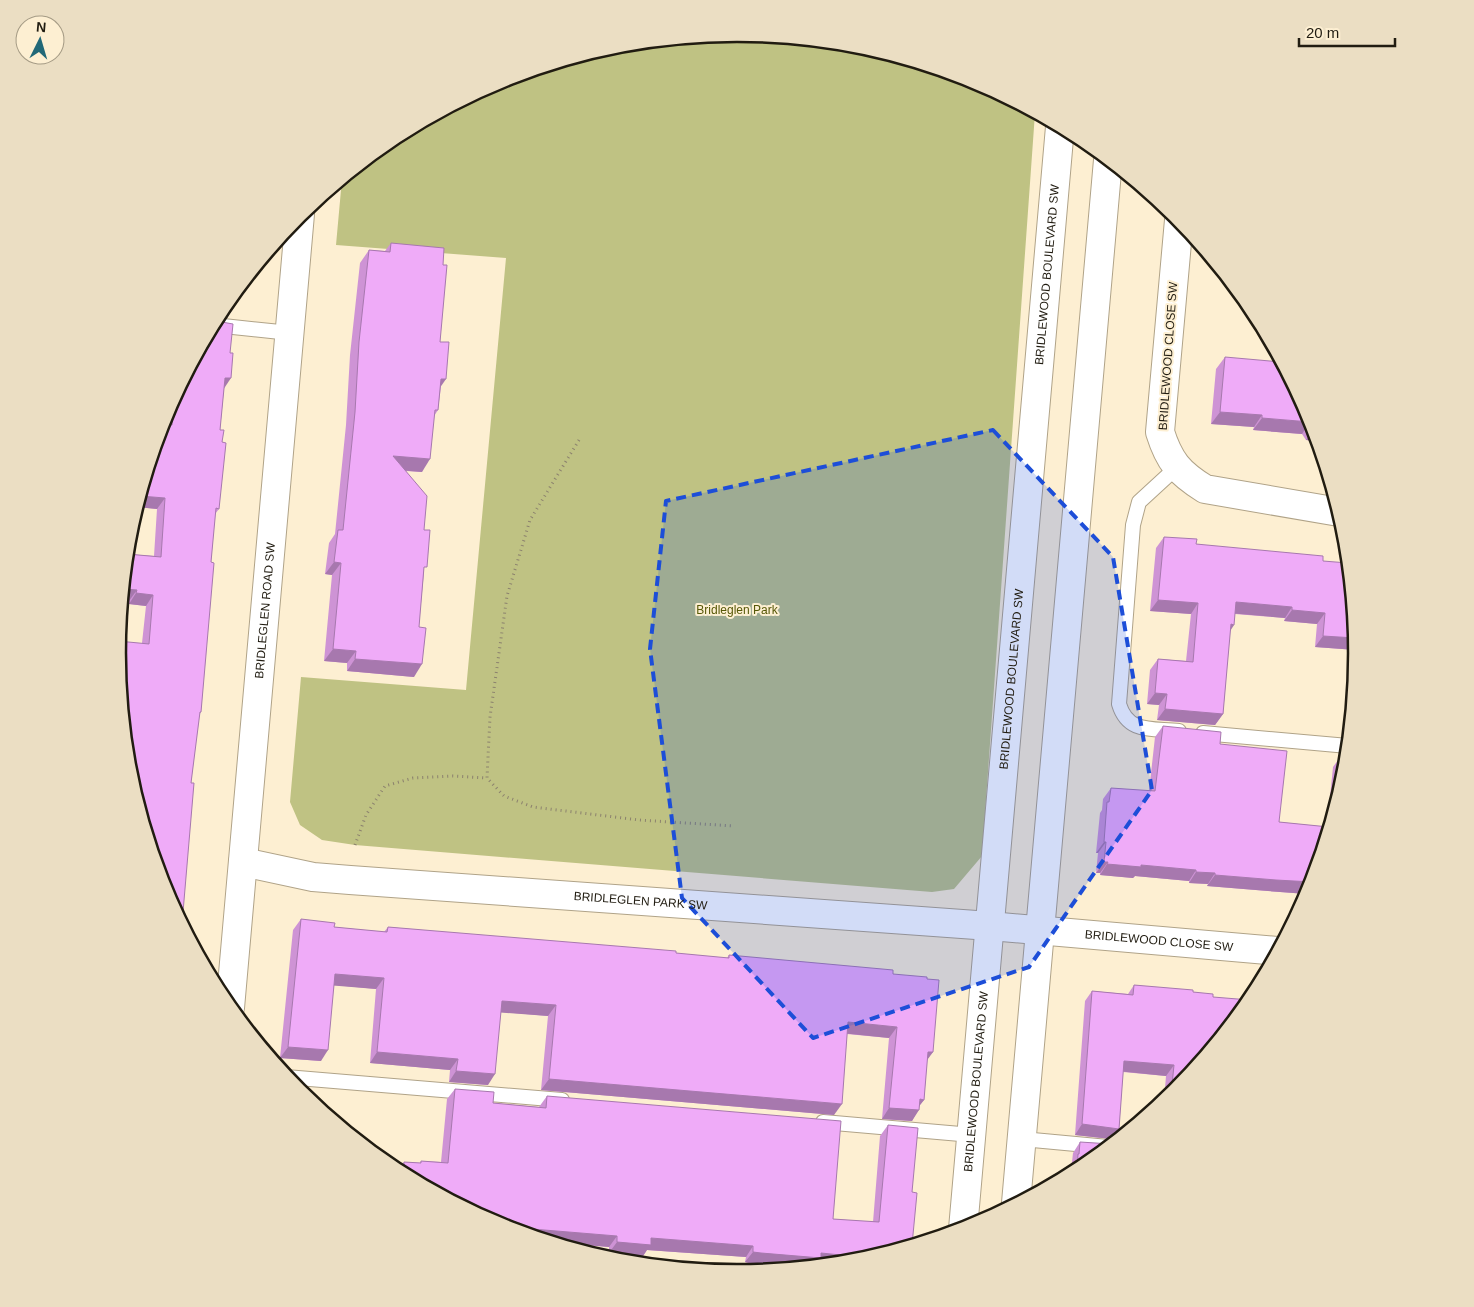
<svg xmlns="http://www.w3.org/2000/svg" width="1474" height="1307" font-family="Helvetica,sans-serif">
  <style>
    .green { fill: #bfc283 }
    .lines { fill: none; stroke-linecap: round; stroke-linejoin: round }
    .lane-casing { stroke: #b0a388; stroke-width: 16 }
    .street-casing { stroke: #b0a388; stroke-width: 30 }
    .secondary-casing { stroke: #b0a388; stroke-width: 30 }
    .path { stroke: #8b816e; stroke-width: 3; stroke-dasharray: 1 4; stroke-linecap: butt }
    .lane { stroke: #fff; stroke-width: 14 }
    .street { stroke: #fff; stroke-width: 28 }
    .secondary { stroke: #fff; stroke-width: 28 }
    .wall { fill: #ce93d5 }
    .shaded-wall { fill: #a778ae }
    .building { fill: #efabf8; stroke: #a778ae }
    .marked { fill: #1d4ed8; fill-opacity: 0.2; stroke: #1d4ed8; stroke-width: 4; stroke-dasharray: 10 6; stroke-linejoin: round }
    .labels { text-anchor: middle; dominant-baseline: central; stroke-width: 4; stroke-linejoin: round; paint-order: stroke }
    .street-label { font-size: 12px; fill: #211c11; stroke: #fdefd2 }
    .park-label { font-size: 12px; fill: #575807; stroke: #fdefd2 }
    .rim { fill: none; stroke: #211c11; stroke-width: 2.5 }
  </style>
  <rect width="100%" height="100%" fill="#fdefd2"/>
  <!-- green -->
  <polygon class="green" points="737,34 858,46 974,81 1035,113 982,856 954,889 932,892 355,845 322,840 300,825 290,802 301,677 466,690 506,258 336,245 342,179 393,138 500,81 616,46"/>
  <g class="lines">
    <defs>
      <g id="lane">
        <polyline points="214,325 290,333"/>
        <path d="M1176,468l-37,34 -6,23 -14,179c9,30 33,24 60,27"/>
        <polyline points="1203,733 1348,746"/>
        <polyline points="286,1077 562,1100"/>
        <polyline points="823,1122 972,1135"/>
        <polyline points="1022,1139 1108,1147"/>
      </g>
      <g id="street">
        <path d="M1179,220l-19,212c9,29 19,41 45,57l134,23"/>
        <path id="s1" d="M243,862l70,15 37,3 640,46 287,25"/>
        <path id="s2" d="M230,1008l70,-794"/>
      </g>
      <g id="secondary">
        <polyline points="1016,1203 1108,160"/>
        <path id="s3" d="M963,1229l97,-1102"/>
      </g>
    </defs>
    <!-- lane casing -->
    <use href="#lane" class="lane-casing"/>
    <!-- street casing -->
    <use href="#street" class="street-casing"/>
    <!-- secondary casing -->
    <use href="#secondary" class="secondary-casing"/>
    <!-- path -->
    <g class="path">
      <polyline points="579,440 530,520 507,596 490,717 487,778 504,796 533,807 639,820 734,826"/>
      <polyline points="355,845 366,815 385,786 413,778 453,776 487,778"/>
    </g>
    <!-- lane -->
    <use href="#lane" class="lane"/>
    <!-- street -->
    <use href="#street" class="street"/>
    <!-- secondary -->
    <use href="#secondary" class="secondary"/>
  </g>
  <!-- wall -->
  <g class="wall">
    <polygon points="391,243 443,265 440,342 441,386 438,410 434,416 422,472 406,471 424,530 424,572 414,677 347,671 347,663 324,661 332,575 325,574 329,543 335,534 346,425 350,355 360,263 369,250 385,251"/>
    <polygon points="216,320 224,388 220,430 222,442 219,509 215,514 211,562 201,712 199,715 191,783 182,924 142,643 146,606 129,604 129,601 122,601 127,554 154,556 157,509 137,507 162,424 165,424 166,413"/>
    <polygon points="1225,357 1310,417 1317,441 1306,440 1302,434 1253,430 1254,427 1211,424 1216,369"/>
    <polygon points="1164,537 1196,544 1323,561 1356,650 1315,647 1317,624 1284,621 1285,618 1235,614 1230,631 1223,714 1215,725 1157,720 1159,705 1147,704 1150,670 1158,659 1186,661 1191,614 1150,611 1156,548"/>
    <polygon points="1163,726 1220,744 1279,822 1327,827 1333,767 1341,756 1345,775 1309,893 1307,894 1268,891 1207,886 1208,884 1189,883 1189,881 1135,876 1133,878 1100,875 1100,873 1096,873 1098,853 1096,853 1100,813 1102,810 1103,799 1111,788 1149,791 1155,737"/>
    <polygon points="301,919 334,927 384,932 388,927 727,958 729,955 893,974 933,1052 927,1059 924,1100 920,1105 912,1121 882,1119 889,1038 847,1034 834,1115 541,1090 548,1016 501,1012 488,1085 449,1082 450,1070 370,1063 376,989 334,985 321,1061 280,1058 293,930"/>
    <polygon points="1134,985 1193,992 1213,997 1175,1092 1164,1101 1166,1076 1123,1072 1119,1129 1111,1139 1075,1135 1085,1001 1092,991 1128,994"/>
    <polygon points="455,1089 493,1103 539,1107 547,1096 833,1219 873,1222 880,1136 888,1125 912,1192 858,1261 822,1265 816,1264 816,1266 795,1268 753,1264 745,1262 746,1257 647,1250 643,1256 609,1253 609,1247 551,1242 500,1226 400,1168 404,1162 420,1163 421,1161 441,1162 447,1099"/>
    <polygon points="1080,1142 1081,1169 1070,1175 1071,1164 1072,1162 1073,1153"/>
  </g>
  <!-- shaded-wall -->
  <g class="shaded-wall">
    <polygon points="224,306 234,307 227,318 217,317"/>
    <polygon points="225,378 231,378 223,390"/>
    <polygon points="441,379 446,379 437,392"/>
    <polygon points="1220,412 1262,415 1254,427 1211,424"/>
    <polygon points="1262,418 1310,422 1302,434 1253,430"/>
    <polygon points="1314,430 1317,441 1306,440"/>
    <polygon points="393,456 430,459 422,472 384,469"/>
    <polygon points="140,496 165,498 157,509 137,507"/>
    <polygon points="334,562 341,563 332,575 325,574"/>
    <polygon points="124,589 137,590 129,601 122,601"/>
    <polygon points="136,593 153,595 146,606 129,604"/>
    <polygon points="1158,600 1198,603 1191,614 1150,611"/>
    <polygon points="1236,602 1292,607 1285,618 1228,613"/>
    <polygon points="1292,610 1325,613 1317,624 1284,621"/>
    <polygon points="1231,624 1234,625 1227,636"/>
    <polygon points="1323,636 1355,638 1356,650 1315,647"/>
    <polygon points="333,649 356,651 347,663 324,661"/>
    <polygon points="355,659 422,664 414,677 347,671"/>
    <polygon points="1155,693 1167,694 1159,705 1147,704"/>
    <polygon points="1165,709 1223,714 1215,725 1157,720"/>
    <polygon points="1104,842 1106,842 1098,853 1096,853"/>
    <polygon points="1104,862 1108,862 1100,873 1096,873"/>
    <polygon points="1107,864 1141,865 1196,870 1189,881 1135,876 1133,878 1100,875"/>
    <polygon points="1196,872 1215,873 1208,884 1189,883"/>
    <polygon points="1215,875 1312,882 1309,891 1307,894 1268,891 1207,886"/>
    <polygon points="335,974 384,978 376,989 327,985"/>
    <polygon points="502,1001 556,1005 548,1016 494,1012"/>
    <polygon points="848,1022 897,1027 889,1038 841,1033"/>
    <polygon points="288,1047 328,1050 321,1061 280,1058"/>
    <polygon points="377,1052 458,1059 450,1070 370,1063"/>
    <polygon points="928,1052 933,1052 925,1063"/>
    <polygon points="1124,1061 1174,1065 1166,1076 1117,1071"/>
    <polygon points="456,1071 495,1074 488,1085 449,1082"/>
    <polygon points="549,1079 842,1104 834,1115 541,1090"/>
    <polygon points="920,1099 924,1100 916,1110 919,1110 912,1121 882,1119 889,1108"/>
    <polygon points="1082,1124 1119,1129 1111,1139 1075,1135"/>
    <polygon points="520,1228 617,1236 609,1247 551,1242 518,1231"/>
    <polygon points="651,1238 753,1246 746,1257 647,1250 643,1256 609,1253 617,1242"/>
    <polygon points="753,1252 821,1253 870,1258 858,1261 822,1265 816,1264 816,1266 795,1268 753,1264 745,1262"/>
  </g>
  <!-- building -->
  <g class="building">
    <polygon points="391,243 444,248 443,265 447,265 440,342 449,342 446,379 441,379 438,410 435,410 430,459 393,456 427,496 424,530 430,530 427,567 424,567 419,627 426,628 422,664 355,659 356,651 333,649 341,563 334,562 338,530 343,530 355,412 359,342 369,250 390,252"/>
    <polygon points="238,290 237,293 236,293 234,307 224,306"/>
    <polygon points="216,320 216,321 233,324 230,353 233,353 231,378 225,378 220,430 224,430 222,442 226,443 219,509 216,508 211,562 214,563 201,712 200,712 191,783 194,783 182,924 164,890 129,774 117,653 118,641 149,644 153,595 136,593 137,590 124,589 127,554 161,557 165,498 140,496 162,424 172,425 174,398"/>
    <polygon points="1225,357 1281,362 1310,417 1312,425 1310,422 1262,418 1262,415 1220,412"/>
    <polygon points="1164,537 1197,539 1196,544 1323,556 1323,561 1348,563 1355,638 1323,636 1325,613 1292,610 1292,607 1236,602 1234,625 1231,624 1223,714 1165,709 1167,694 1155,693 1158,659 1193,662 1198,603 1158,600"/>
    <polygon points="1163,726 1221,732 1220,744 1287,751 1279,822 1329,827 1312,882 1276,880 1215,875 1215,873 1196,872 1196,870 1141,865 1141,867 1107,864 1108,862 1104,862 1106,842 1104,842 1107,802 1109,802 1111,788 1155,791"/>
    <polygon points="1341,756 1347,756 1345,775 1336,804"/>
    <polygon points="301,919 335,923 334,927 387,932 388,927 676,951 676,953 729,958 729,955 893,970 893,974 927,977 927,979 939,980 933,1052 928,1052 924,1100 920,1099 919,1110 889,1108 897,1027 848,1022 842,1104 549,1079 556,1005 502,1001 495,1074 456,1071 458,1059 377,1052 384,978 335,974 328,1050 288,1047"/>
    <polygon points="1134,985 1193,990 1193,992 1213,994 1213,997 1250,1000 1175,1092 1171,1095 1174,1065 1124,1061 1119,1129 1082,1124 1092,991 1133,995"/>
    <polygon points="455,1089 494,1092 493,1103 546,1108 547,1096 841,1121 833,1219 879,1222 888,1125 918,1128 912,1192 917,1193 912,1245 870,1258 821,1253 821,1258 761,1253 753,1252 753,1246 651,1238 651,1245 617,1242 617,1236 520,1228 520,1232 500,1226 391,1167 404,1168 404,1162 421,1163 421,1161 448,1163"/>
    <polygon points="1080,1142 1111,1144 1081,1169 1077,1171 1078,1154 1079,1154"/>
  </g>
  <!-- marked area -->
  <path class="marked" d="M993,430l120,127 39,233 -123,177 -216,71 -131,-140 -32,-249 16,-148z"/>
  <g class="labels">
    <!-- street labels -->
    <g class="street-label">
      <text stroke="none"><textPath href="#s3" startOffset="958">BRIDLEWOOD BOULEVARD SW</textPath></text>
      <text transform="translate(1168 356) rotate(-86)">BRIDLEWOOD CLOSE SW</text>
      <text stroke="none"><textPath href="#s2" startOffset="399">BRIDLEGLEN ROAD SW</textPath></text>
      <text stroke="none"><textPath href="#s3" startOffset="552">BRIDLEWOOD BOULEVARD SW</textPath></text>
      <text stroke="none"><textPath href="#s1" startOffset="400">BRIDLEGLEN PARK SW</textPath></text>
      <text stroke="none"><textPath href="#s1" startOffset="920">BRIDLEWOOD CLOSE SW</textPath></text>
      <text stroke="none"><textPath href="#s3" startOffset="148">BRIDLEWOOD BOULEVARD SW</textPath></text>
    </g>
    <!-- park labels -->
    <g class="park-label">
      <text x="737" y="610">Bridleglen Park</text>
    </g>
  </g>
  <!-- crop -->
  <path d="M0 0H1474V1307H0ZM126 653a611 611 0 1 1 1222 0a611 611 0 1 1-1222 0Z" fill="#ebdec3" fill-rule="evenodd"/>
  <path class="rim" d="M126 653a611 611 0 1 1 1222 0a611 611 0 1 1-1222 0Z"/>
  <!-- north arrow -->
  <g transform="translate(40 40) rotate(5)"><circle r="24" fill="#fdefd2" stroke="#a59b85"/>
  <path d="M0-4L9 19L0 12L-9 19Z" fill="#216877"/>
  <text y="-8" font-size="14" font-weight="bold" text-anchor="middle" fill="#211c11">N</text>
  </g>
  <!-- scale -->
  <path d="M1299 38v8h96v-8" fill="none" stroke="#211c11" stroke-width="2.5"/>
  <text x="1306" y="38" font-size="15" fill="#211c11" stroke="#fdefd2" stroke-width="4" paint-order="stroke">20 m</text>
</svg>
